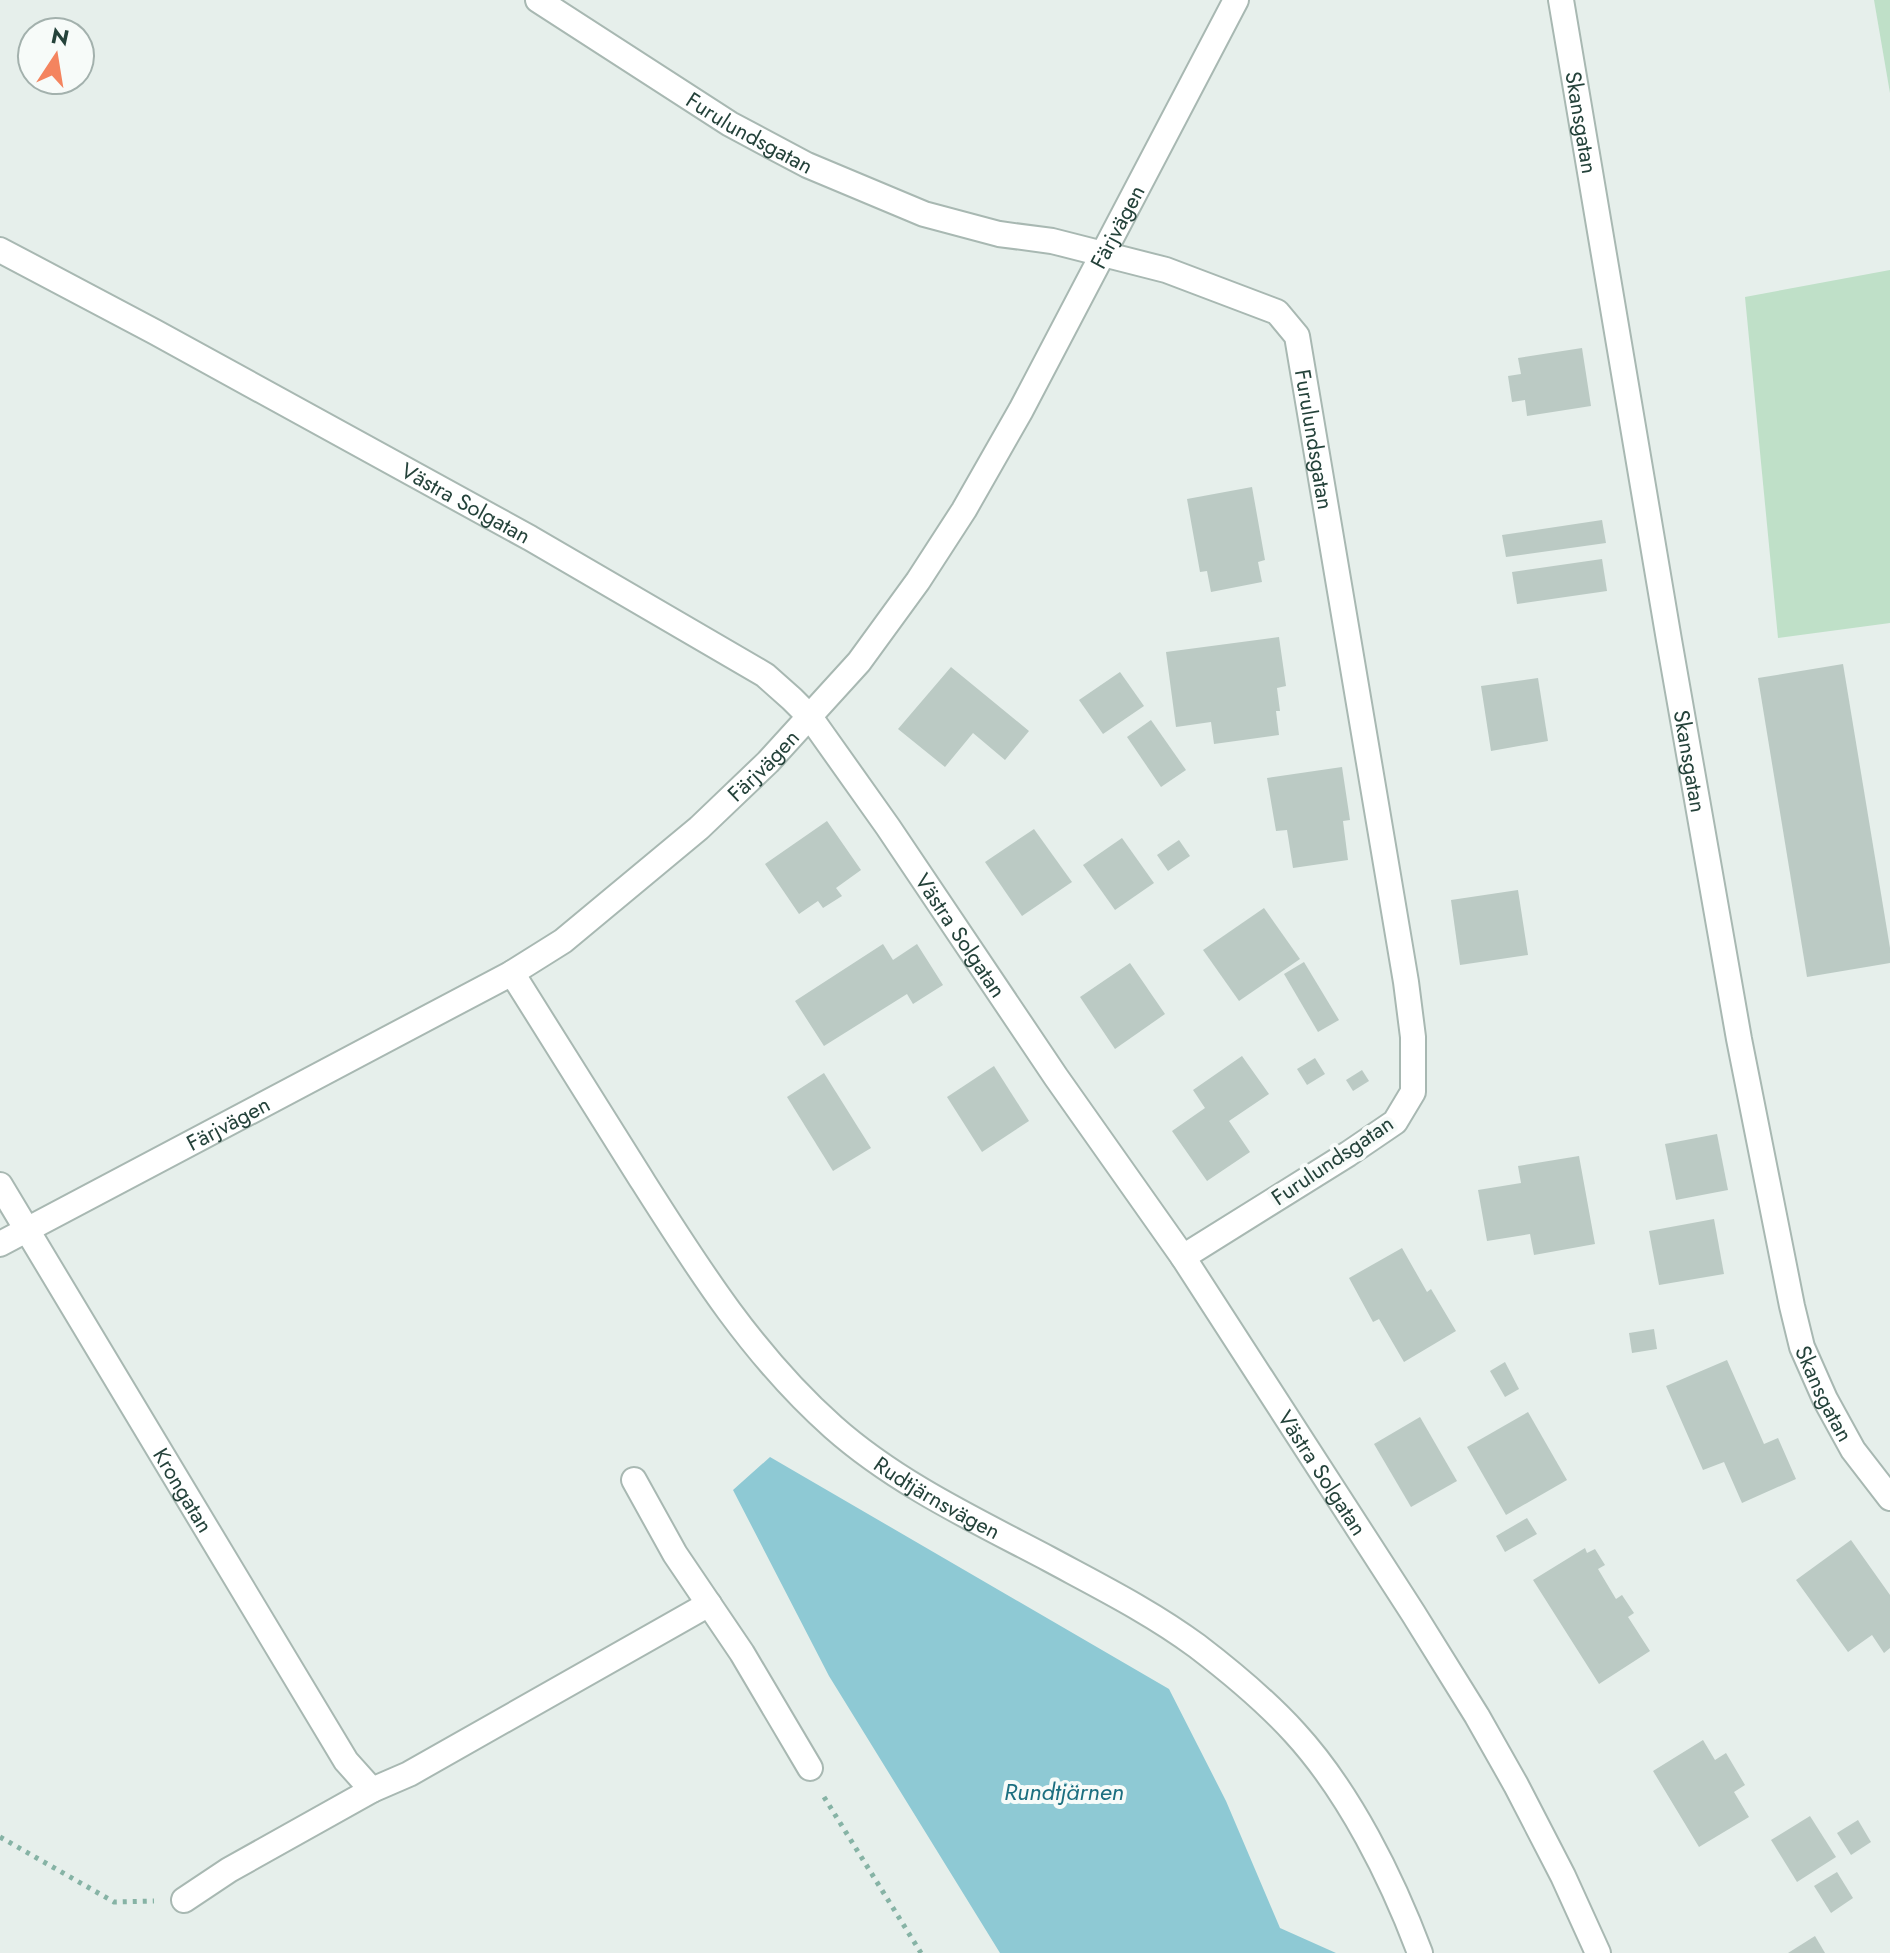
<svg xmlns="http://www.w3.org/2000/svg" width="1890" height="1953" font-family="Jost,sans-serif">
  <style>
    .green { fill: #bfe0c8 }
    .water { fill: #8ec9d4 }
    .building { fill: #bbcac4 }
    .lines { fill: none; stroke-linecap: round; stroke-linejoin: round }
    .minor-casing { stroke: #a8b8b2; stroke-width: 28 }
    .path { stroke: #86b3a5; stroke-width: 5; stroke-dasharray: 4 6; stroke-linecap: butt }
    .minor { stroke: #fff; stroke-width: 24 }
    .labels { text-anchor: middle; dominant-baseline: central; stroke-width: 8; stroke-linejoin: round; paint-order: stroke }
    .street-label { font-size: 22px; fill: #24423a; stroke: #f7fbf9 }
    .water-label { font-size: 24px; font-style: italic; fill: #1c6f80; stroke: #f7fbf9 }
  </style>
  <rect width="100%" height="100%" fill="#e6efeb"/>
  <!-- green -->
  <g class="green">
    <polygon points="1874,0 1890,0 1890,93"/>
    <polygon points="1890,270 1890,623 1778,638 1745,297"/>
  </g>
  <!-- water -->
  <polygon class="water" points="770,1457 1169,1689 1226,1801 1280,1928 1336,1953 1000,1953 829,1676 733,1490"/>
  <!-- building -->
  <g class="building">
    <polygon points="1582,348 1591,406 1527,416 1525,400 1512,402 1508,376 1521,374 1518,358"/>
    <polygon points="1252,487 1265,560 1258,562 1262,582 1211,592 1207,571 1200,572 1187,499"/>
    <polygon points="1602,520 1606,543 1506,557 1502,535"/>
    <polygon points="1602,559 1607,591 1517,604 1512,572"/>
    <polygon points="1279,637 1286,686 1277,688 1280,711 1276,711 1279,735 1214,744 1211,722 1176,727 1166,652"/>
    <polygon points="1843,664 1890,948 1890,963 1807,977 1758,678"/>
    <polygon points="951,667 1029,731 1005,760 973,733 945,767 898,729"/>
    <polygon points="1120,672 1144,706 1103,734 1079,700"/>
    <polygon points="1538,678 1548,741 1491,751 1481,686"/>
    <polygon points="1151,720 1186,770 1161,787 1127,737"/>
    <polygon points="1342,767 1350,820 1343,821 1348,860 1293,868 1287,830 1276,831 1267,778"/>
    <polygon points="827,821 861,870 836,888 842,896 823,908 818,901 799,914 765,864"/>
    <polygon points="1034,829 1072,882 1022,916 985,862"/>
    <polygon points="1122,838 1154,883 1115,910 1083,865"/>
    <polygon points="1179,840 1190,856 1168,871 1157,855"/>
    <polygon points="1518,890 1528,955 1460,965 1451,900"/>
    <polygon points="1264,908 1300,959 1239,1001 1203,950"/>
    <polygon points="883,944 893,960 917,944 943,985 913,1004 907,994 824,1046 795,1001"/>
    <polygon points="1304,962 1339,1020 1318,1032 1284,974"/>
    <polygon points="1130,963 1165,1014 1115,1049 1080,997"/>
    <polygon points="1242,1056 1269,1094 1229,1121 1250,1152 1207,1181 1172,1131 1205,1108 1193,1090"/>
    <polygon points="1315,1058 1325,1074 1307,1085 1297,1069"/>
    <polygon points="994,1066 1029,1121 982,1152 947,1097"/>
    <polygon points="1362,1070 1369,1081 1353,1091 1346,1080"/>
    <polygon points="824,1073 871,1148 833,1171 787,1097"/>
    <polygon points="1717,1134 1728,1190 1676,1200 1665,1144"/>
    <polygon points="1579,1156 1595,1244 1534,1255 1530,1234 1487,1241 1478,1190 1521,1183 1518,1166"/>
    <polygon points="1714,1219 1724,1274 1659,1285 1649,1231"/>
    <polygon points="1402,1248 1427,1292 1431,1289 1456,1331 1404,1362 1379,1319 1373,1322 1349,1278"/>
    <polygon points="1654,1329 1657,1349 1632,1353 1629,1333"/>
    <polygon points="1727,1360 1764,1444 1778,1438 1796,1479 1742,1503 1724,1462 1703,1470 1666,1386"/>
    <polygon points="1505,1362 1519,1389 1505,1397 1490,1371"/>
    <polygon points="1528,1412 1567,1480 1506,1515 1467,1447"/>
    <polygon points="1420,1417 1457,1481 1411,1507 1374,1444"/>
    <polygon points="1527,1518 1537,1534 1505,1552 1496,1536"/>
    <polygon points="1851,1540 1890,1595 1890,1648 1884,1653 1872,1635 1848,1652 1796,1580"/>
    <polygon points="1585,1548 1587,1553 1595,1549 1605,1565 1598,1569 1616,1599 1622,1595 1634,1613 1628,1617 1650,1651 1599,1684 1533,1580"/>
    <polygon points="1703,1740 1715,1760 1726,1753 1745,1785 1734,1792 1749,1817 1699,1847 1653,1771"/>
    <polygon points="1810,1816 1836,1857 1797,1882 1771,1840"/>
    <polygon points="1858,1820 1871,1842 1851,1855 1837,1833"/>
    <polygon points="1837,1872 1853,1898 1831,1913 1814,1886"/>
    <polygon points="1815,1936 1825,1953 1788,1953"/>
  </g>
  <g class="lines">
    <defs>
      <g id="minor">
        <path id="s1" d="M538,0l192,124 77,41 117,49 75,20 53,7 114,29 111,42 20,24 109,646 7,55v55l-18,30 -47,32 -165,103"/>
        <path id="s2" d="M1561,0l108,640 70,399 53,267 10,41 23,52 28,51 37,48"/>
        <path id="s3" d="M0,250l155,82 375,206 235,137 27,24 18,18 78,110 168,250 127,180 230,356 64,103 39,69 47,91 35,77"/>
        <path id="s4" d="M512,973c43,68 85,136 128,204 57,90 112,178 193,250 63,56 142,93 216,132 50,27 102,53 148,87 34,26 69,55 98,87 54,59 97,145 125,220"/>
        <path id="s5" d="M0,1185l346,576 26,29 37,-16 300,-170"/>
        <path id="s6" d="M0,1244l512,-271 51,-32 136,-113 69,-66 91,-100 59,-81 46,-71 57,-100 215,-410"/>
        <polyline points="634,1480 675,1554 742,1653 810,1768"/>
        <polyline points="184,1900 229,1870 372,1790"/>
      </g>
    </defs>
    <!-- minor casing -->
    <use href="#minor" class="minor-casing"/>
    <!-- path -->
    <g class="path">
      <polyline points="824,1797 921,1953"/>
      <polyline points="0,1837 114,1902 154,1901"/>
    </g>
    <!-- minor -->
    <use href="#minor" class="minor"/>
  </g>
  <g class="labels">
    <!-- street labels -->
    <g class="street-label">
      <text stroke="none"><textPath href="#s2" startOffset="124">Skansgatan</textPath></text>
      <text stroke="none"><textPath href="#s1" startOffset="250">Furulundsgatan</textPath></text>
      <text stroke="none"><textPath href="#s6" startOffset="1554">Färjvägen</textPath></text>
      <text stroke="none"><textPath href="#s1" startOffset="946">Furulundsgatan</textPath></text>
      <text stroke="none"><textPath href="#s3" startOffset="530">Västra Solgatan</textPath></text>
      <text stroke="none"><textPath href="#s2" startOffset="772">Skansgatan</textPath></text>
      <text stroke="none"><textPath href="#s6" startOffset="906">Färjvägen</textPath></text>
      <text stroke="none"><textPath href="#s3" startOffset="1202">Västra Solgatan</textPath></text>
      <text stroke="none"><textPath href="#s6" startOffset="258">Färjvägen</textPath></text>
      <text transform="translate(1332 1160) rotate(-34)">Furulundsgatan</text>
      <text stroke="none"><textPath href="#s2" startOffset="1420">Skansgatan</textPath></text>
      <text stroke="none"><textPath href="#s3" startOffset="1850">Västra Solgatan</textPath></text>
      <text stroke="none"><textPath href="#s5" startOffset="356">Krongatan</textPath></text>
      <text stroke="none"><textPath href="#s4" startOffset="684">Rudtjärnsvägen</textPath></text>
    </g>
    <!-- water labels -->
    <g class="water-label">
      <text x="1064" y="1791">Rundtjärnen</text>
    </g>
  </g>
  <!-- north arrow -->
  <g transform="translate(56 56) rotate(12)"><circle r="38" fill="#f7fbf9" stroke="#a3b1ad" stroke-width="2"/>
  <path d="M0-6L14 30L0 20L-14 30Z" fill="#f4845f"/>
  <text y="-12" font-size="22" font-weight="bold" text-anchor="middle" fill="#24423a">N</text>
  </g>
</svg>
